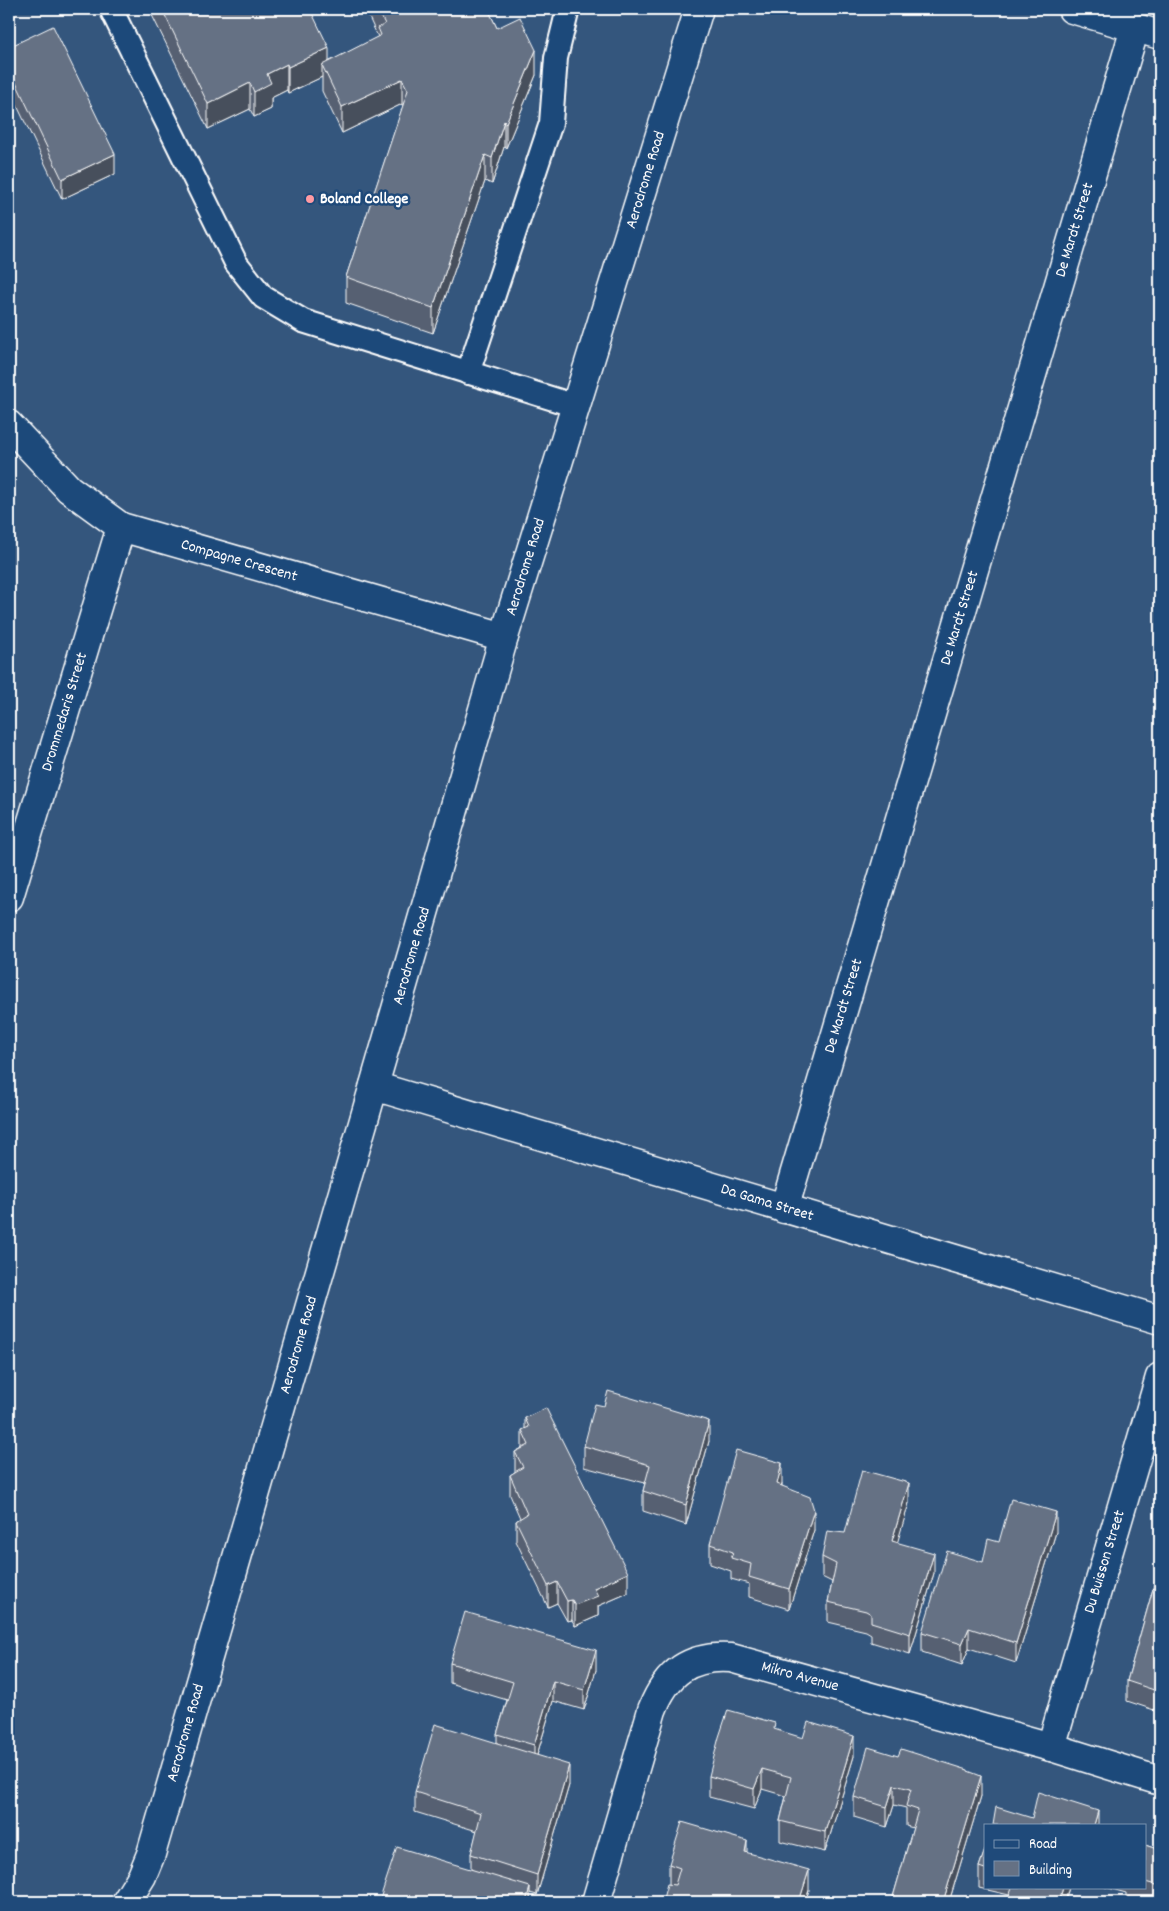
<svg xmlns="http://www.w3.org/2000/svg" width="1169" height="1911" font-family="Dekko,sans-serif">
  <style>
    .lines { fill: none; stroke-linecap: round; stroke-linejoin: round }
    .service-casing { stroke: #fff; stroke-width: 26 }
    .minor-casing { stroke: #fff; stroke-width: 31 }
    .service { stroke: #1f4a7a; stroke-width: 22 }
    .minor { stroke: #1f4a7a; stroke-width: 28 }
    .wall { fill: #576172; stroke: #fff }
    .shaded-wall { fill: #474f5c; stroke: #fff }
    .building { fill: #657184; stroke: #fff }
    .poi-dot { fill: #ff9aa2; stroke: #1f4a7a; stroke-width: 2 }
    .labels { text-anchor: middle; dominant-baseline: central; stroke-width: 5; stroke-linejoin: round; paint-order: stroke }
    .street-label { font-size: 16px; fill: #fff; stroke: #1f4a7a }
    .poi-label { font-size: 16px; font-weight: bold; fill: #fff; stroke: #1f4a7a; text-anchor: start }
  </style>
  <rect width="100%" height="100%" fill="#34567d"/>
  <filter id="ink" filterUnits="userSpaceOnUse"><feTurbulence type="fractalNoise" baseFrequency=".02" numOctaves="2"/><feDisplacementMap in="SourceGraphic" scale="10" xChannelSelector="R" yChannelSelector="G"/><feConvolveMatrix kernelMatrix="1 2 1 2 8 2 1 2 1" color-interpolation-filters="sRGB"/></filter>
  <g filter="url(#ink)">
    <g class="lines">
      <defs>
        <g id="service">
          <polyline points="111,9 236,263 263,297 303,321 576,406"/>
          <polyline points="468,373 551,123 556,58 568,9"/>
        </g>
        <g id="minor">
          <polyline points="1072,9 1160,35"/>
          <polyline points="9,425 69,489 121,527 504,637"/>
          <polyline points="9,897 121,527"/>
          <polyline points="374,1086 1160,1320"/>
          <polyline points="784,1209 1135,28"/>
          <polyline points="1051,1747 1160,1377"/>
          <polyline points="126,1902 142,1876 151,1854 504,637 699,9"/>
          <path d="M596,1902l56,-192c15,-38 38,-55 79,-52l320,89 109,34"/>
        </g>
      </defs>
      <!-- service casing -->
      <use href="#service" class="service-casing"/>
      <!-- minor casing -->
      <use href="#minor" class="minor-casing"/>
      <!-- service -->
      <use href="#service" class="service"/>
      <!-- minor -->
      <use href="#minor" class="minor"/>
    </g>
    <!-- wall -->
    <g class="wall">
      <polygon points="149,9 310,9 329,62 378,37 365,9 488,9 497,28 536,75 506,148 504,147 492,184 485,181 433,333 346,303 346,277 403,106 402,104 342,133 322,91 322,77 288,93 287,90 271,98 271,109 254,117 250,109 208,129"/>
      <polygon points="9,47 115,174 62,199 9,89"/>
      <polygon points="525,1418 628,1593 598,1606 598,1616 575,1626 572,1620 567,1621 557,1603 548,1607 516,1541 516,1521 520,1518 510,1495 510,1475 515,1472 515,1452 522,1448 522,1430 525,1429"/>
      <polygon points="709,1441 686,1525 643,1511 643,1491 645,1483 584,1467 584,1446"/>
      <polygon points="782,1483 782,1486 814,1530 789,1609 749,1597 749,1584 731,1579 731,1571 710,1564 710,1544"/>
      <polygon points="909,1503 897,1542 934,1573 910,1654 871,1642 871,1634 866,1631 828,1622 828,1602 832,1582 822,1577 822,1557 845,1533"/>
      <polygon points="1056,1532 1016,1663 969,1648 962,1665 922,1652 922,1632 983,1562 999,1542"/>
      <polygon points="1160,1564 1160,1712 1127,1701 1127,1681"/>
      <polygon points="450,1663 596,1670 584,1710 553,1701 537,1755 569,1785 537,1895 530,1893 530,1902 471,1869 471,1854 477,1831 415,1812 415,1792 497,1743 497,1734 507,1700 450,1683"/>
      <polygon points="775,1730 854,1756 825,1852 780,1841 780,1821 786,1796 762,1789 754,1809 709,1797 709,1776"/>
      <polygon points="898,1756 968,1771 981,1796 949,1902 893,1902 893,1897 913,1828 906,1826 906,1808 894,1805 887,1827 854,1817 854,1797"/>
      <polygon points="1145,1845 1160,1850 1160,1902 1145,1902 1126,1897 1126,1893 1105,1887 1145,1887"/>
      <polygon points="985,1850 985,1887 1069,1887 1065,1902 1009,1895 979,1888 979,1867"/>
      <polygon points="747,1853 809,1890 805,1902 662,1902 669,1884 669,1864"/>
    </g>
    <!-- shaded-wall -->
    <g class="shaded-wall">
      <polygon points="329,48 329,73 322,65 322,77 288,93 288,67"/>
      <polygon points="536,50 536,75 506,148 506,123"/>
      <polygon points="287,64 287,90 271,98 271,109 254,117 254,92 267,74"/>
      <polygon points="402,79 402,104 342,133 342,107"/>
      <polygon points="250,83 250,109 208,129 208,104"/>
      <polygon points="504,121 504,147 492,184 492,158"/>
      <polygon points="115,154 115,174 62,199 62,179"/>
      <polygon points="485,155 485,181 433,333 433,308"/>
      <polygon points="709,1421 709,1441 686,1525 686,1505"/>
      <polygon points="782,1463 782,1483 777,1504 777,1484"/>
      <polygon points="909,1483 909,1503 892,1561 892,1541"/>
      <polygon points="814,1510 814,1530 789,1609 789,1589"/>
      <polygon points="1056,1512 1056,1532 1016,1663 1016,1643"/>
      <polygon points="934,1553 934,1573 910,1654 910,1634"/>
      <polygon points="628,1573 628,1593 598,1606 598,1616 575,1626 575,1605 594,1588"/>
      <polygon points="557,1582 557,1603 548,1607 548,1586"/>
      <polygon points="572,1600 572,1620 567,1621 567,1601"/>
      <polygon points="969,1628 969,1648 962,1665 962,1644"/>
      <polygon points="596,1650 596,1670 584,1710 584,1690"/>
      <polygon points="553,1681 553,1701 534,1765 534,1745"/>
      <polygon points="854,1736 854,1756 825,1852 825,1832"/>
      <polygon points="569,1765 569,1785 537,1895 537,1875"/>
      <polygon points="762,1769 762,1789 754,1809 754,1789"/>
      <polygon points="981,1776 981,1796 949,1902 943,1902"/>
      <polygon points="894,1785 894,1805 887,1827 887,1807"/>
      <polygon points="1098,1811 1098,1825 1094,1825"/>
      <polygon points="747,1841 747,1861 745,1852"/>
      <polygon points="809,1870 809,1890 805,1902 799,1902"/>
      <polygon points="530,1887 530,1902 526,1902"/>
      <polygon points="1063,1887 1069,1887 1065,1902 1059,1902"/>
    </g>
    <!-- building -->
    <g class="building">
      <polygon points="162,9 310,9 329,48 288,67 287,64 267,74 271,83 254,92 250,83 208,104"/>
      <polygon points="377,9 488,9 497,28 520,17 536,50 506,123 504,121 492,158 485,155 433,308 346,277 408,90 402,79 342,107 322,65 381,35 378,28 385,24"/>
      <polygon points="53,26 115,154 62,179 9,68 9,47"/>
      <polygon points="608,1391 709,1421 686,1505 643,1491 650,1465 584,1446 595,1404 604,1406"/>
      <polygon points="546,1408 628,1573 594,1588 598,1596 575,1605 572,1600 567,1601 557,1582 548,1586 516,1521 527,1514 510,1475 523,1467 515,1452 529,1445 522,1430 529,1427 525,1418"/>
      <polygon points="736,1450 782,1463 777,1484 810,1497 814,1510 789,1589 749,1577 751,1564 731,1558 733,1552 710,1544"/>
      <polygon points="862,1470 909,1483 892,1541 934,1553 910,1634 871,1622 871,1614 866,1611 828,1602 836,1564 822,1557 827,1531 845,1533"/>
      <polygon points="1011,1499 1056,1512 1016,1643 969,1628 962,1644 922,1632 947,1551 983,1562 988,1539 999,1542"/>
      <polygon points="1160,1564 1160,1692 1127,1681"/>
      <polygon points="465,1612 596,1650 584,1690 553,1681 534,1745 497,1734 513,1682 450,1663"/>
      <polygon points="728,1710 775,1723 774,1729 803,1738 808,1722 854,1736 825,1832 780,1821 791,1777 762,1769 754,1789 709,1776 719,1737"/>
      <polygon points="435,1724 569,1765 537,1875 471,1854 481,1813 415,1792"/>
      <polygon points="868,1747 898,1756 901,1749 968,1770 968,1771 981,1776 943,1902 909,1902 893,1897 918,1810 906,1806 911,1789 894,1785 887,1807 854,1797"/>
      <polygon points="1038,1792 1098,1811 1094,1825 993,1825 996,1807 1032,1818"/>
      <polygon points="682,1822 747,1841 745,1852 809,1870 799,1902 662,1902 667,1884 675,1885 680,1868 669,1864"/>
      <polygon points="1145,1845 1160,1850 1160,1886 1145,1882"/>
      <polygon points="397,1847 530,1887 526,1902 379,1902"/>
      <polygon points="985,1850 985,1869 979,1867"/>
      <polygon points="1012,1887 1063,1887 1059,1902 1007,1902"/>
      <polygon points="1160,1892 1160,1902 1157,1902"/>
    </g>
  </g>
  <!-- markers -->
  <circle class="poi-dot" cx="310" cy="199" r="5"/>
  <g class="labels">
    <!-- street labels -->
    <g class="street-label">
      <text transform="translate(646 180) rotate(-73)">Aerodrome Road</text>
      <text transform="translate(1075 230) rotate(-73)">De Mardt Street</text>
      <text transform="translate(239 561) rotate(16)">Compagne Crescent</text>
      <text transform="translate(526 567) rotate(-73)">Aerodrome Road</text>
      <text transform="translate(960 618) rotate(-73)">De Mardt Street</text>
      <text transform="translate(65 712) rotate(-73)">Drommedaris Street</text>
      <text transform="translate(412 956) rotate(-74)">Aerodrome Road</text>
      <text transform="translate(844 1006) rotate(-73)">De Mardt Street</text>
      <text transform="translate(767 1203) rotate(17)">Da Gama Street</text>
      <text transform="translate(299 1345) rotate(-74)">Aerodrome Road</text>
      <text transform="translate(1105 1562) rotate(-73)">Du Buisson Street</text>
      <text transform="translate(800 1677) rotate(15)">Mikro Avenue</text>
      <text transform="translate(186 1733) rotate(-74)">Aerodrome Road</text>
    </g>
    <!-- poi labels -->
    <g class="poi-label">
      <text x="320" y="199">Boland College</text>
    </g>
  </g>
  <!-- margin -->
  <rect width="1169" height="1911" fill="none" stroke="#1f4a7a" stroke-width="30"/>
  <rect x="15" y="15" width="1139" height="1881" fill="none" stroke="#fff" stroke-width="2" filter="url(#ink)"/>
  <!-- legend -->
  <rect x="984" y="1824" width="162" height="65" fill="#1f4a7a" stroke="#7992af"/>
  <rect x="994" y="1840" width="25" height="8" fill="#1f4a7a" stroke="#7992af"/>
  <text x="1029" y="1848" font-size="15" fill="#ffffff">Road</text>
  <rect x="994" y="1861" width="25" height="15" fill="#657184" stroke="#7992af"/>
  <text x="1029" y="1874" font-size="15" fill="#ffffff">Building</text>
</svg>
